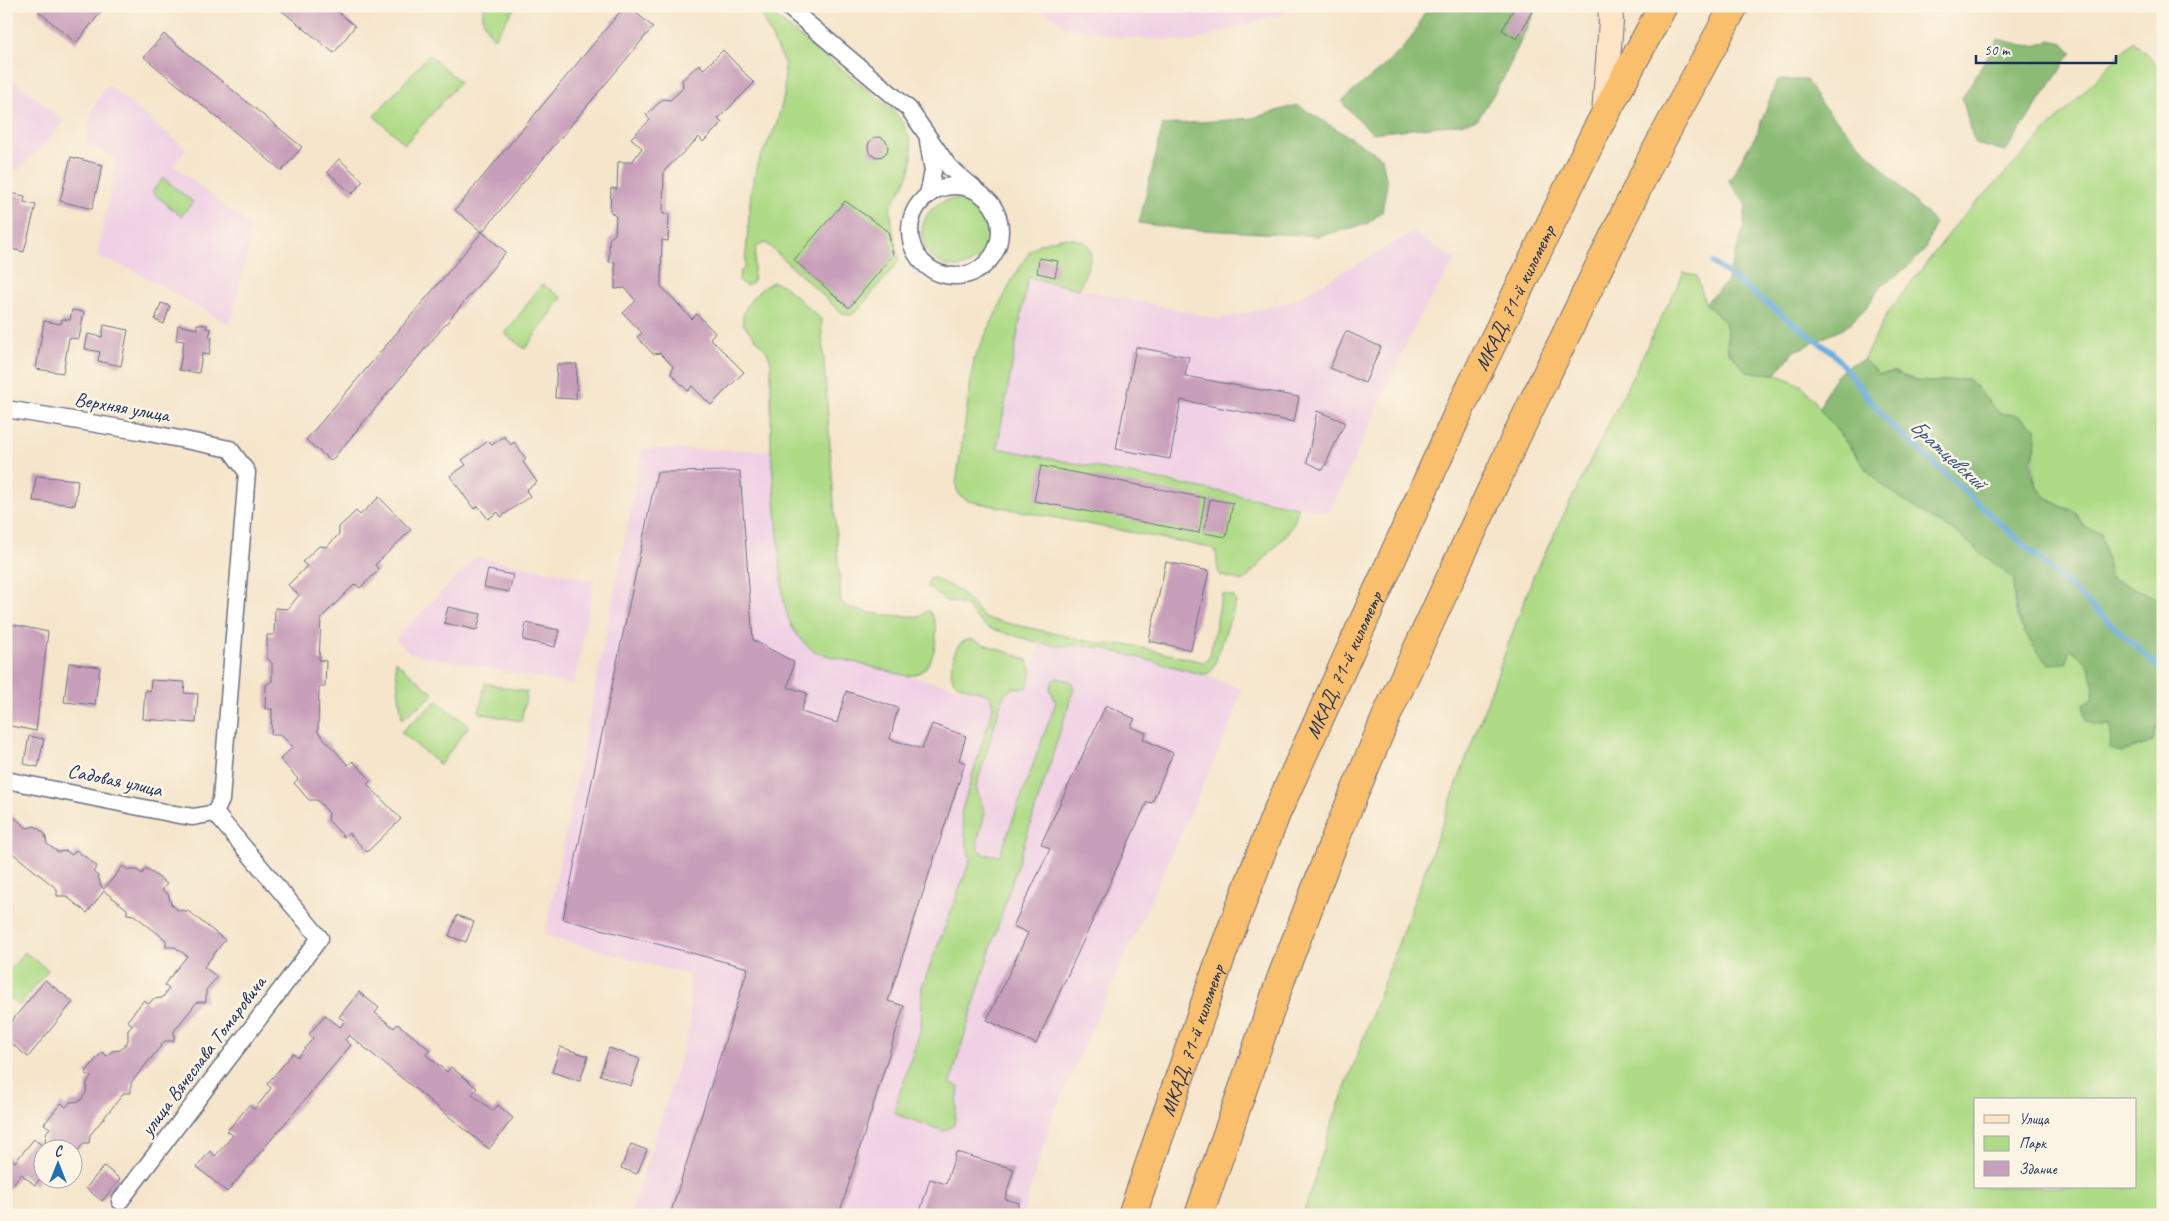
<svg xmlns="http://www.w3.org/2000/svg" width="2169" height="1221" font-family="Caveat,sans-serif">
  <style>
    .built { fill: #f0d0e5 }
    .green { fill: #afdb87; stroke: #658572; fill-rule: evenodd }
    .forest { fill: #8bbb74; stroke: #537569 }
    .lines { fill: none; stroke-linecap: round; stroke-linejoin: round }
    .stream { stroke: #6daee1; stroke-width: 5.5 }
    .building { fill: #c89fba }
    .street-casing { stroke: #676f84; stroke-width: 19 }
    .secondary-casing { stroke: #676f84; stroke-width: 26 }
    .highway-casing { stroke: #676f84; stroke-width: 30 }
    .street { stroke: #fff; stroke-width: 16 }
    .secondary { stroke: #fde5c5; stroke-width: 24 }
    .highway { stroke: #f9bf6d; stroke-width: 28 }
    .labels { text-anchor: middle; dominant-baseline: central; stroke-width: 5; stroke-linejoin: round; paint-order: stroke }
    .street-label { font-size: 20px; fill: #1b2f5e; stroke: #fcf5e5 }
    .water-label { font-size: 21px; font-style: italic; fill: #345585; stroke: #fcf5e5 }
  </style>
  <rect width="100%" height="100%" fill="#fcf5e5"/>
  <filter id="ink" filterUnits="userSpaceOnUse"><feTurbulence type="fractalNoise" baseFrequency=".02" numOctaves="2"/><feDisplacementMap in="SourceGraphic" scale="10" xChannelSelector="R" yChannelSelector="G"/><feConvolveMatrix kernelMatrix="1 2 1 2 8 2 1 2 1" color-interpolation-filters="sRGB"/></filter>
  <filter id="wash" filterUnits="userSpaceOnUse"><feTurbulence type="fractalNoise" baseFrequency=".0096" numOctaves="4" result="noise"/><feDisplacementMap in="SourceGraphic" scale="20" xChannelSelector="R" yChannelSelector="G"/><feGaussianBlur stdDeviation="1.12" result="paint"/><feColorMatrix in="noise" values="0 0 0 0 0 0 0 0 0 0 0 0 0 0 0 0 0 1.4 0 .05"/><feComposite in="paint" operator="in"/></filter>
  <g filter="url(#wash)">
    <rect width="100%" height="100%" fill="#f5e5cb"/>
    <!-- built -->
    <g class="built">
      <polygon points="1037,6 1307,6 1192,41 1118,37 1065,26"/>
      <polygon points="6,74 65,122 18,170 6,167"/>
      <polygon points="107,85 186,149 173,165 253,229 230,325 131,269 97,257 117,158 85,144 92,110"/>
      <polygon points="1413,232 1455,260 1419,317 1330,512 997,448 1028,277 1220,319 1292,301"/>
      <polygon points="643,449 771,450 784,606 792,628 807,647 907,676 983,693 1027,688 1041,643 1057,646 1077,645 1102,648 1201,674 1241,689 1232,721 1052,1117 1023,1215 630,1215 690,1028 689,975 545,935"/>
      <polygon points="476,557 594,580 574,685 410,653 395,639"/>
    </g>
    <!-- green -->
    <g class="green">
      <path d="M484,6h32l-22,32c-8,-10 -14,-18 -10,-32z"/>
      <path d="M769,12l119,94c20,18 30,43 20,70 -4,11 -13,20 -17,31 -2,7 6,43 8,54l-41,49 -7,5 -9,-2 -76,-70 -10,3 -3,36 -7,4 -7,-5 1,-9 5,-5 6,-76 4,-17 5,-16 16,-32 8,-30 1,-31 -23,-48zM888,231l5,24 -44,53 -54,-48z"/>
      <path d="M2133,41l30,30v531l-20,-10 -32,-13 -10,-46 -18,-7 -8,-15c-36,-10 -48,-29 -39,-66l-21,-30 -15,-1 -32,-35 -35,3 -16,-1 -23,-9 -15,2 -16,-14 26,-49 70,-90z"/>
      <polygon points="429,55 460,82 405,144 374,116"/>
      <polygon points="163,178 193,202 181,216 152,192"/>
      <circle cx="956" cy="233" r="34"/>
      <path d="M1060,238c44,0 31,21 19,51l-51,-12 -31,171 301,59 -3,13 -9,15 -42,46 -23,-5 -3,-5 -2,-19 -4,-4 -244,-47 -9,-6 -3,-10 18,-126 38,-79 18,-29 9,-7z"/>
      <path d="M1684,272l13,4 8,27 21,20 2,28 19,21 29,2 27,12 64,84 65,49 22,12 60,48c-3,37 10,58 35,85l21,-16 17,14 7,20 -1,17 18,26 11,27 31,-10 3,-13 7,3v483h-860l27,-86 203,-552zM1975,1100h160v87h-160z"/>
      <path d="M773,282l10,3 38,34 20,284c18,13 57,12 79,14l8,-7c13,13 9,45 -3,58 -5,5 -11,7 -18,8l-89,-23c-23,-13 -32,-33 -35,-59l-12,-144v-89l-5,-11 -23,-26c-3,-16 16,-36 30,-42z"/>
      <polygon points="542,284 562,298 525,349 505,334"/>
      <polygon points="934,578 960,591 984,618 1102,644 1130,645 1203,662 1207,660 1210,656 1222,594 1234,597 1236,602 1213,669 1208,674 1201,674 1102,648 1077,645 1057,646 1036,642 988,628 976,618 967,607 956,603 946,601 927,587 929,579"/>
      <path d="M970,639l56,20 6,11 -5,18h-15l-9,8 -27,91 9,26 -8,29 1,7 7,6h15l56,-153 -6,-13 3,-9 5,-2 13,3 3,7 -86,269 -38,126 9,4 -5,38 -10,6 -46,-16 -4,-4 27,-83 1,-41 48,-126 -9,-48 32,-105 -2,-11c-23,-15 -48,-2 -37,-42 3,-9 6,-13 16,-16z"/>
      <polygon points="395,661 434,694 402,719"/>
      <polygon points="485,683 527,692 521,721 479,713"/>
      <polygon points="437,701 469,726 440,765 401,732"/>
      <polygon points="25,952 48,970 19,1006 6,996 6,975"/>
    </g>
    <!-- forest -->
    <g class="forest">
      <path d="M1428,6h109l-33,71 -26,42 -18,5 -88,9 -31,-31c22,-21 56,-42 73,-68 5,-9 9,-19 14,-28z"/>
      <path d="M1998,39c18,4 36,12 52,1l13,3 9,9 -66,99 -31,-7 -13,-46z"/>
      <polygon points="1777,80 1806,80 1821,104 1935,223 1925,250 1905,269 1881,286 1865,309 1845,328 1793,352 1776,374 1747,372 1728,351 1726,323 1705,303 1726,283 1743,231 1746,204 1729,181 1757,133"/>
      <polygon points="1297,105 1382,157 1387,184 1382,212 1367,224 1319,236 1182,229 1139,223 1163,125 1253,118"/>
      <path d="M1863,360l16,14 15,-2 22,9 17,1 35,-3 32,35h15l21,14c0,7 0,14 -1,20 -1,5 -4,10 -4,15 -1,27 22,42 44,48l8,15 18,7 10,46 32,13 20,10v130l-7,-3 -3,13 -31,10 -12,-3 1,-24 -9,1 -15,-4 -4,-17 10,-7c2,-25 -3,-34 -23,-50l-3,15 -18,1c-25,-26 -37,-49 -35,-85l-60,-48 -22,-12 -49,-33 -16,-16 -14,-20 -33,-40c6,-24 18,-43 43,-50z"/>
    </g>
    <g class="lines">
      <!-- stream -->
      <polyline class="stream" points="1713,263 1833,353 1887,421 2163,671"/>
    </g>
    <g id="blocks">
      <!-- building -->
      <g class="building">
        <polygon points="42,6 106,6 76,43 38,11"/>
        <polygon points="276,6 331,6 355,26 334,53"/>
        <polygon points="625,6 628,6 653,27 482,232 455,210"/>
        <polygon points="1515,6 1535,6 1517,39 1502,30"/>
        <polygon points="164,34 302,147 282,171 144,57"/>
        <polygon points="723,50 754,83 718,119 722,123 703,142 699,137 664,171 663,214 669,214 668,241 662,240 661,286 692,319 697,314 715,333 710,338 744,372 711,405 692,386 688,391 671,374 673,366 660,353 653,354 637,337 642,333 623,313 636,301 625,288 615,289 615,262 609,262 609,239 615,234 616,217 610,211 611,188 617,189 618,162 632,162 642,148 631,138 650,120 646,115 663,99 670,100 683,88 682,80 699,64 704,69"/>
        <circle cx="878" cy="147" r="10"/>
        <polygon points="71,157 103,165 92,209 60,201"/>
        <polygon points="339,159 363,181 352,194 327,172"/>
        <polygon points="9,193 25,196 24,202 36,205 24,252 6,248 6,197 8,197"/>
        <polygon points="845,201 888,231 893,255 849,308 794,260"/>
        <polygon points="482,232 506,252 331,461 306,440"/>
        <polygon points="1039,258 1058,261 1055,277 1037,273"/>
        <polygon points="161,303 170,306 164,324 155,320"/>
        <polygon points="72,310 84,312 79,339 69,338 63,373 36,369 44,321 61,324 62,319 70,320"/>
        <polygon points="197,324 207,325 206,328 211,329 209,337 212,337 209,355 202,354 199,373 179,370 184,341 176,340 178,325 197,329"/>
        <polygon points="104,325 128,330 121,366 98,361 100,352 85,349 88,334 102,337"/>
        <polygon points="1346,331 1381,347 1365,383 1330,368"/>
        <polygon points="1136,347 1189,357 1185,376 1299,397 1294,422 1181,400 1170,459 1116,449"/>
        <polygon points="557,364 577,364 576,399 555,398"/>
        <polygon points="1317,411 1345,422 1323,470 1307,462"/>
        <polygon points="504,436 511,445 514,442 526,459 523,462 537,482 526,490 530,496 501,517 498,512 488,519 478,506 474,509 450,476 466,465 462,460 488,441 492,445"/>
        <polygon points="1041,466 1205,498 1199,533 1034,501"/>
        <polygon points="740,471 753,640 794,662 788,687 807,693 801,712 837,723 846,691 898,708 890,739 922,749 932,724 966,736 959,760 965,763 888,1001 904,1006 839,1215 670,1215 748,968 563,919 657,472"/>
        <polygon points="36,476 78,480 75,505 33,501"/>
        <polygon points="379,497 411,530 375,565 379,570 360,588 355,584 321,618 319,660 326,661 325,687 319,687 318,732 348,765 353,761 371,780 367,784 401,819 367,852 349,833 344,837 328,820 329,813 317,800 309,800 294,783 298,779 280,759 293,747 281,735 271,735 272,709 265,709 266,685 272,681 272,663 267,658 267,635 274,635 275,608 288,609 299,595 288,585 307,566 302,562 319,546 327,547 339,534 339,527 356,511 360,515"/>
        <polygon points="1210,499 1233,503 1226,537 1204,533"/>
        <polygon points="1166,562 1209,571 1191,650 1149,641"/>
        <polygon points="488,570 513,575 509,592 484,587"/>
        <polygon points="448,607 481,614 477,630 444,623"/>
        <polygon points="6,623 48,632 36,731 6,725"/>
        <polygon points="526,623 559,630 555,647 523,640"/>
        <polygon points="69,663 100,667 95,705 64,702"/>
        <polygon points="151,680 185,682 184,693 198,694 196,723 143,719 145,690 150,691"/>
        <polygon points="1106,705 1135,719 1131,727 1146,733 1143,739 1173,753 1152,803 1147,802 1036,1044 987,1020 1028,933 1013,926 1050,849 1041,844"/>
        <polygon points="29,736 44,739 38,767 24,764"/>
        <polygon points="8,812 27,828 35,826 45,834 47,844 58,852 66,851 72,855 76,850 97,866 93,872 98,876 101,886 104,889 123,866 128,870 137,870 142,874 146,868 167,884 162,890 168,894 171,904 178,910 188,911 225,940 204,967 217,977 206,990 206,1002 197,1002 174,1031 174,1041 165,1041 131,1083 131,1093 124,1093 90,1135 89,1143 84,1143 72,1157 72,1148 42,1148 42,1176 35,1185 21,1174 10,1188 6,1185 6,1155 15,1162 34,1139 43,1146 45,1144 46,1133 50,1128 44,1124 61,1103 66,1107 70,1102 80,1101 86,1093 87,1082 91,1077 85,1073 102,1052 107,1056 112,1051 121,1050 128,1041 128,1030 133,1025 127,1021 144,1000 149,1004 153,999 162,998 169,989 164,985 187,956 175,947 166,947 166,940 134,915 127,914 127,909 104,891 87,913 66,896 57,896 57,889 10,851 6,856"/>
        <polygon points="457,915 474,922 466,942 449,936"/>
        <polygon points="45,980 73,1002 28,1057 6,1039 6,1028"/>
        <polygon points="359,992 379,1008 375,1013 384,1020 394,1028 398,1024 430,1050 426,1055 447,1072 451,1067 477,1088 472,1094 493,1111 498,1105 513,1118 489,1149 349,1035 345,1040 351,1045 227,1192 197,1167 210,1151 215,1156 224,1146 233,1135 227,1131 249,1105 254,1109 263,1099 271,1088 267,1084 293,1053 298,1057 313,1038 309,1034 325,1015 340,1027 345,1021 339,1017"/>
        <polygon points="560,1047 588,1056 580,1081 552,1072"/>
        <polygon points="609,1048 640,1059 631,1086 600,1075"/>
        <polygon points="631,1144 647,1150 637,1174 621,1168"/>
        <polygon points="956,1152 1014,1169 1005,1199 1019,1203 1015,1215 919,1215 930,1179 946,1184"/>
        <polygon points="104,1166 120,1179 102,1201 86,1188"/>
      </g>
    </g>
  </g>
  <g filter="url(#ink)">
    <use href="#blocks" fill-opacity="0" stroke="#676f84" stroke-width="1"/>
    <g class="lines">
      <defs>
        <g id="street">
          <polyline points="787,6 909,109 949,167 974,188"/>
          <circle cx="955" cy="231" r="45"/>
          <polyline points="928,195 933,171 928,141"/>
          <polyline points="6,409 139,431 230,449 247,472 221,800 215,813"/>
          <polyline points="6,780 174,814 193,817 215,813"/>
          <polyline points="120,1201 320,938 215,813"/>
        </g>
        <polyline id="secondary" points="1604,114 1611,21 1610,6"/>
        <g id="highway">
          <path id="s1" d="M1132,1215l89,-258 55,-143 184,-405 136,-278 67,-125"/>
          <polyline points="1199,1215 1281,979 1335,839 1390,708 1517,435 1651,160 1734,6"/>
        </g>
      </defs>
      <!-- street casing -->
      <use href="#street" class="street-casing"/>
      <!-- secondary casing -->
      <use href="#secondary" class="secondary-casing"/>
      <!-- highway casing -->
      <use href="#highway" class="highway-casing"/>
      <!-- street -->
      <use href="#street" class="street"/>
      <!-- secondary -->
      <use href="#secondary" class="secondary"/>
      <!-- highway -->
      <use href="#highway" class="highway"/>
    </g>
  </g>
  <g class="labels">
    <!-- street labels -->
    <g class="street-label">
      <text stroke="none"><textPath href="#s1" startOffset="995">МКАД, 71-й километр</textPath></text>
      <text transform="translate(122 407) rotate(10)">Верхняя улица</text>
      <text stroke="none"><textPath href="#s1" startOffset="590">МКАД, 71-й километр</textPath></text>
      <text transform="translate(115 780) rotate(12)">Садовая улица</text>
      <text stroke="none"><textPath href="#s1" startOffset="185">МКАД, 71-й километр</textPath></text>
      <text transform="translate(203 1056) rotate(-53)">улица Вячеслава Томаровича</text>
    </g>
    <!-- water labels -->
    <g class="water-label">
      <text transform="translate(1948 454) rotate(42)">Братцевский</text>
    </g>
  </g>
  <!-- margin -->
  <rect width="2169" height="1221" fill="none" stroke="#fcf5e5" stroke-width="25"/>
  <!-- legend -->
  <rect x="1974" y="1098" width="162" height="90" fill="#fcf5e5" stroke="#a2a6af"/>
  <rect x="1984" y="1115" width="25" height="8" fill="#fde5c5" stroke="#a2a6af"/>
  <text x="2019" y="1124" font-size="15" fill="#1b2f5e">Улица</text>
  <rect x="1984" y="1136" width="25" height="15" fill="#afdb87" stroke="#a2a6af"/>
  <text x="2019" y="1148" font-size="15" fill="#1b2f5e">Парк</text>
  <rect x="1984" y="1161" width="25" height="15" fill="#c89fba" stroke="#a2a6af"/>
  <text x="2019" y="1174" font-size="15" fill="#1b2f5e">Здание</text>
  <!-- north arrow -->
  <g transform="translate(58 1164)"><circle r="24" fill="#fcf5e5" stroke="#a2a6af"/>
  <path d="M0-4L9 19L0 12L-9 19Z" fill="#1f6fb2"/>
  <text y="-8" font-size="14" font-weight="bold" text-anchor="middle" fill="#1b2f5e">С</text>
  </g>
  <!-- scale -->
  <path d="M1976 55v8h140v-8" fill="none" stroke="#1b2f5e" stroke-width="2.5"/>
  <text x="1984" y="55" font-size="15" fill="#1b2f5e" stroke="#fcf5e5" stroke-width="4" paint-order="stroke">50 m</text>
</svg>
